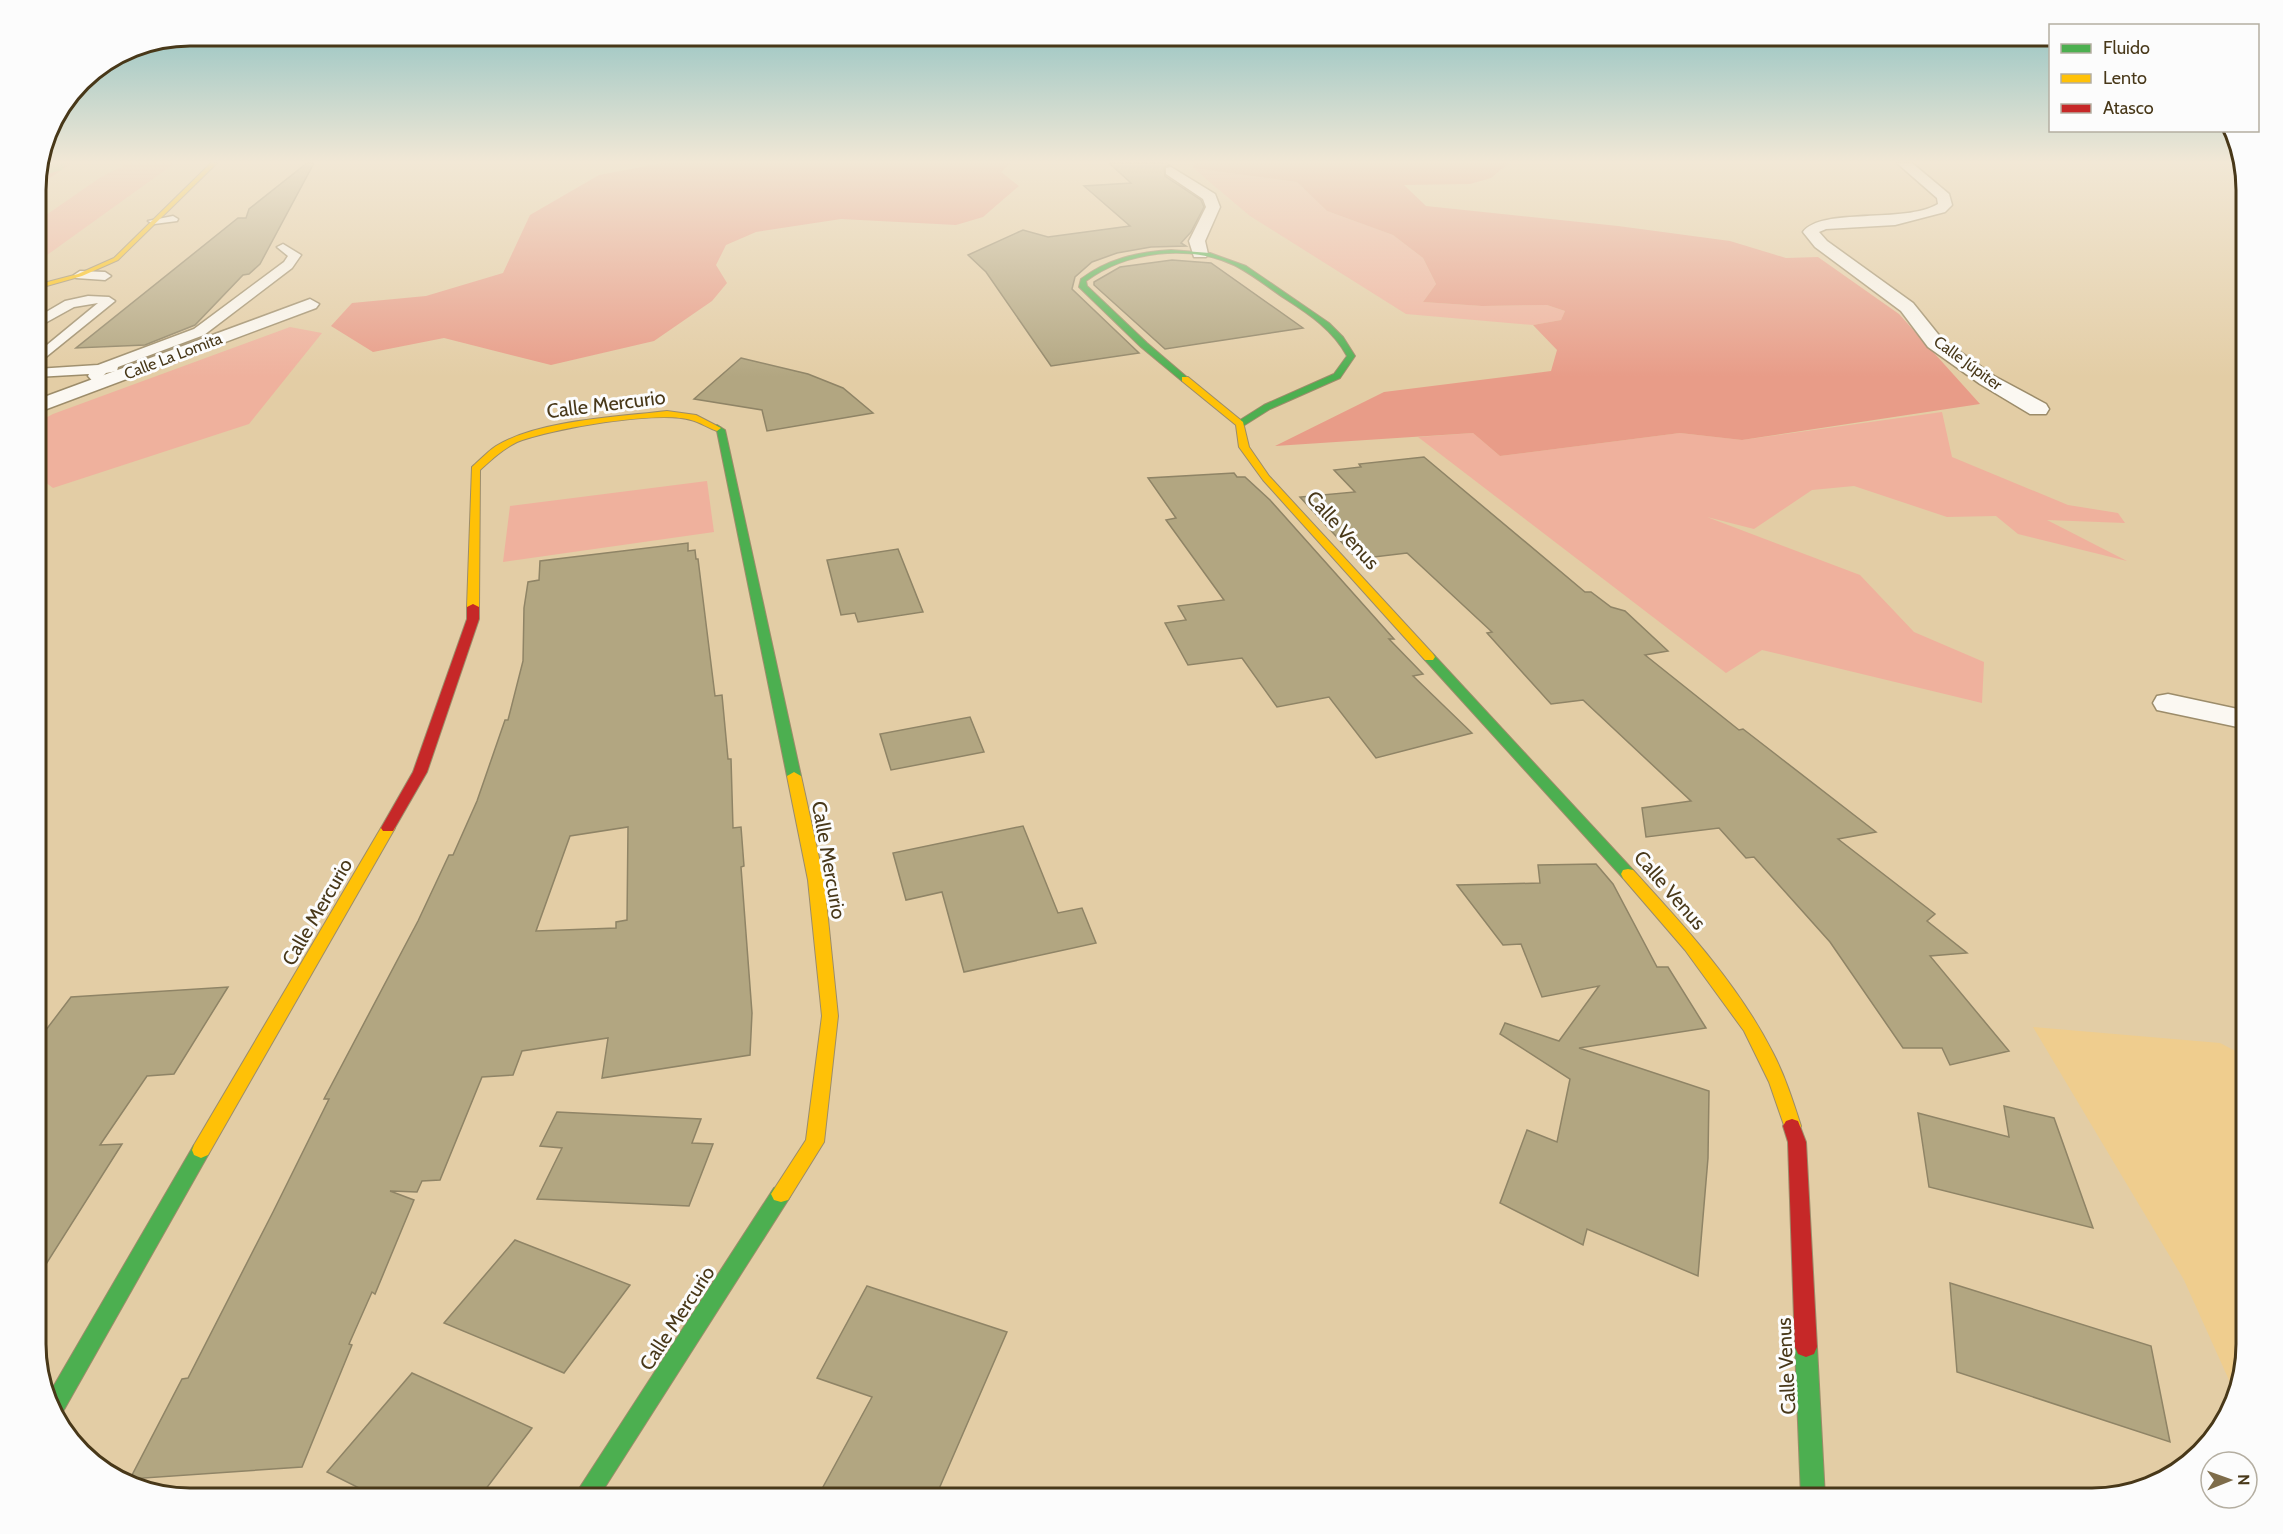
<svg xmlns="http://www.w3.org/2000/svg" width="2283" height="1534" font-family="Cabin,sans-serif">
  <style>
    .built { fill: #efcd8e }
    .green { fill: #efb19d }
    .forest { fill: #e89c88 }
    .lines { fill: none; stroke-linecap: round; stroke-linejoin: round }
    .river { fill: #9bd083; fill-rule: evenodd }
    .building { fill: #b2a681; stroke: #8f8466; stroke-width: 1.5; fill-rule: evenodd }
    .lane-casing { stroke: #9c8c6a; stroke-width: 3 }
    .street-casing { stroke: #9c8c6a; stroke-width: 3 }
    .fast-casing { stroke: #9c8c6a; stroke-width: 2 }
    .slow-casing { stroke: #9c8c6a; stroke-width: 2 }
    .jam-casing { stroke: #9c8c6a; stroke-width: 2 }
    .lane { fill: #fbf8f2; fill-rule: evenodd }
    .street { fill: #fbf8f2; fill-rule: evenodd }
    .fast { fill: #4caf50; fill-rule: evenodd }
    .slow { fill: #ffc107; fill-rule: evenodd }
    .jam { fill: #c62828; fill-rule: evenodd }
    .labels { text-anchor: middle; dominant-baseline: central; stroke-width: 6; stroke-linejoin: round; paint-order: stroke }
    .far-street-label { font-size: 16px; fill: #483819; stroke: #fcfcfc }
    .street-label { font-size: 20px; fill: #483819; stroke: #fcfcfc }
    .rim { fill: none; stroke: #483819; stroke-width: 3 }
  </style>
  <rect width="100%" height="100%" fill="#e3cda5"/>
  <!-- built -->
  <polygon class="built" points="2033,1027 2220,1043 2247,1057 2247,1344 2233,1389 2184,1280"/>
  <!-- green -->
  <g class="green">
    <polygon points="123,163 175,163 36,263 36,222 101,177 125,165"/>
    <polygon points="1193,168 1297,182 1327,211 1393,235 1423,258 1436,284 1423,302 1482,306 1547,305 1565,311 1561,320 1533,325 1406,314 1250,216"/>
    <polygon points="290,327 322,333 249,424 53,488 36,475 36,423 53,414"/>
    <polygon points="1942,412 1952,457 2068,505 2118,513 2125,523 2047,520 2127,561 2018,534 1996,516 1947,517 1854,486 1812,490 1754,529 1707,517 1860,575 1914,632 1984,662 1982,703 1762,650 1726,673 1418,437 1473,433 1500,456 1680,433 1742,440"/>
    <polygon points="707,481 714,532 503,562 510,506"/>
  </g>
  <!-- forest -->
  <g class="forest">
    <polygon points="41,163 72,163 36,187"/>
    <polygon points="663,163 1011,163 1001,172 1019,186 983,217 956,225 841,219 756,232 726,245 716,265 727,283 712,301 654,341 551,365 444,338 373,352 331,326 352,303 426,296 503,273 530,215 599,175"/>
    <polygon points="1194,163 1509,163 1491,178 1470,184 1404,185 1426,206 1618,226 1730,241 1786,258 1818,257 1899,314 1980,404 1742,440 1680,433 1500,456 1473,433 1275,446 1384,392 1551,371 1557,350 1533,325 1561,320 1565,311 1547,305 1482,306 1423,302 1436,284 1423,258 1393,235 1327,211 1297,182 1193,168"/>
  </g>
  <g class="lines">
    <!-- river -->
    <polygon class="river" points="41,163 66,163 62,170 40,176 38,176"/>
  </g>
  <!-- building -->
  <g class="building">
    <polygon points="307,163 314,163 260,264 249,274 243,275 195,325 145,345 76,348 238,218 246,218 249,209"/>
    <polygon points="1109,163 1167,163 1170,165 1164,167 1165,176 1201,200 1204,207 1191,232 1181,243 1186,246 1151,247 1117,253 1092,262 1075,277 1072,289 1139,353 1051,366 986,272 968,255 1023,230 1048,237 1130,226 1084,186 1131,183"/>
    <polygon points="1172,260 1211,263 1303,328 1165,349 1094,285 1094,282 1120,267"/>
    <polygon points="741,358 808,374 843,388 873,413 767,431 762,410 694,399"/>
    <polygon points="1424,457 1585,592 1591,592 1611,607 1625,611 1668,651 1645,655 1739,730 1743,729 1876,832 1838,839 1935,914 1927,921 1967,953 1930,956 2009,1051 1950,1065 1942,1048 1903,1048 1830,942 1754,857 1746,858 1719,828 1646,837 1642,808 1691,801 1583,700 1551,704 1487,633 1492,632 1407,553 1357,559 1300,497 1355,492 1334,470 1361,467 1359,464"/>
    <polygon points="1234,473 1237,477 1245,477 1270,500 1394,639 1389,639 1423,674 1413,676 1472,733 1376,758 1329,697 1277,707 1242,658 1188,665 1165,623 1186,620 1178,606 1224,600 1166,520 1176,518 1148,478"/>
    <path d="M688,543v8l7,-1 1,9h2l17,137 7,-1 6,64h3l2,69 8,-1 3,39 -3,1 11,146 -2,42 -148,23 6,-40 -86,13 -9,24 -31,2 -42,103 -18,1 -5,11 -27,-1 24,9 -39,94 -3,-2 -23,52 3,1 -50,122 -172,12 52,-100 6,-1 85,-166 56,-113h-5l94,-178 31,-66h4l24,-54 28,-81h3l15,-59 1,-53 4,-26 11,-2 1,-19zM628,827l-1,93 -11,2v6l-80,3 34,-95z"/>
    <polygon points="898,549 923,612 858,622 855,613 841,615 827,560"/>
    <polygon points="970,717 984,752 891,770 880,734"/>
    <polygon points="1023,826 1058,913 1082,908 1096,943 964,972 942,892 906,900 893,853"/>
    <polygon points="1596,864 1613,884 1657,967 1668,967 1706,1028 1579,1048 1709,1091 1708,1158 1698,1276 1587,1229 1583,1245 1500,1203 1527,1130 1557,1142 1570,1079 1500,1034 1505,1023 1559,1041 1599,986 1542,997 1521,944 1503,945 1457,885 1540,883 1538,865"/>
    <polygon points="228,987 174,1074 147,1076 100,1145 122,1144 36,1280 36,1043 71,997"/>
    <polygon points="2004,1106 2054,1118 2093,1228 1929,1187 1918,1113 2009,1137"/>
    <polygon points="557,1112 701,1119 692,1143 713,1144 689,1206 537,1199 562,1148 540,1146"/>
    <polygon points="515,1240 630,1285 564,1373 444,1323"/>
    <polygon points="1950,1283 2151,1346 2170,1442 1957,1372"/>
    <polygon points="867,1286 1007,1332 935,1498 817,1498 872,1397 817,1378"/>
    <polygon points="412,1373 532,1428 479,1498 379,1498 327,1472"/>
  </g>
  <g class="lines">
    <defs>
      <g id="lane">
        <polygon points="173,216 178,219 177,221 154,224 148,221"/>
        <polygon points="283,244 301,255 292,268 204,335 118,367 117,371 106,373 103,376 109,383 107,386 97,386 88,376 89,374 36,377 36,369 98,365 194,329 284,262 288,256 277,247"/>
        <polygon points="80,271 105,272 111,276 105,280 76,278 74,275"/>
        <polygon points="88,296 109,297 115,301 36,365 36,354 98,303 74,307 36,328 36,318 65,301"/>
      </g>
      <g id="street">
        <path d="M1897,163h15l37,31 3,11 -7,7 -50,13 -69,4 -7,3 8,9 86,62 29,36 52,37 52,28 3,5 -3,5h-16l-50,-30 -52,-37 -27,-36 -86,-64 -12,-15c18,-25 102,-8 135,-28l-1,-6z"/>
        <polygon points="1171,167 1215,194 1220,207 1205,241 1208,254 1206,257 1194,257 1189,241 1206,207 1203,199 1166,174 1166,168"/>
        <polygon points="310,299 319,304 316,308 36,413 36,400"/>
        <polygon points="2168,694 2247,711 2247,729 2157,710 2153,703 2157,696"/>
      </g>
      <g id="fast">
        <path d="M1171,250l39,3 36,13 83,57 14,14 12,19 -15,22 -70,31 -27,17h-6v-4l27,-17 70,-31 13,-18c-14,-26 -38,-42 -63,-58 -16,-11 -32,-24 -50,-33 -46,-21 -107,-14 -148,16l1,5 60,57 42,36 -7,2 -41,-34 -62,-60 2,-8c27,-20 56,-27 90,-29z"/>
        <polygon points="717,425 725,430 801,776 794,780 787,776 717,431 713,428"/>
        <polygon points="1429,653 1433,654 1633,870 1635,874 1633,878 1623,878 1425,660 1423,657"/>
        <polygon points="201,1142 208,1145 210,1150 208,1155 61,1415 55,1417 49,1394 194,1145"/>
        <polygon points="781,1186 788,1188 791,1194 788,1200 598,1498 573,1498 774,1188"/>
        <polygon points="1806,1337 1814,1340 1817,1347 1825,1498 1801,1498 1795,1347 1798,1340"/>
      </g>
      <g id="slow">
        <polygon points="211,163 217,163 118,260 82,276 36,289 36,285 78,274 114,258"/>
        <polygon points="1182,377 1188,377 1243,422 1249,447 1269,476 1433,654 1435,657 1433,660 1425,660 1263,480 1239,447 1236,425 1182,381"/>
        <path d="M667,411l29,4 25,13 -4,3c-9,-3 -17,-9 -26,-11 -32,-10 -142,9 -174,22 -14,7 -25,17 -37,28l-1,137 -2,2h-8l-2,-2 5,-140c8,-7 15,-15 24,-21 43,-26 121,-29 171,-35z"/>
        <polygon points="794,772 801,776 824,880 838,1016 824,1142 788,1200 781,1202 774,1200 771,1194 806,1140 822,1016 808,880 787,776"/>
        <polygon points="388,823 395,828 208,1155 201,1158 194,1155 192,1150 194,1145 381,828"/>
        <path d="M1628,869l5,1c52,57 105,114 140,183 12,23 20,48 28,73l-3,5 -6,2 -6,-2 -17,-49 -25,-51 -59,-81 -62,-72 -2,-4 2,-4z"/>
      </g>
      <g id="jam">
        <polygon points="473,604 479,607 479,619 427,772 393,831 383,831 381,828 413,772 467,619 467,607"/>
        <polygon points="1792,1119 1798,1121 1806,1142 1817,1347 1814,1354 1806,1357 1798,1354 1795,1347 1788,1142 1783,1126 1786,1121"/>
      </g>
    </defs>
    <!-- lane casing -->
    <use href="#lane" class="lane-casing"/>
    <!-- street casing -->
    <use href="#street" class="street-casing"/>
    <!-- fast casing -->
    <use href="#fast" class="fast-casing"/>
    <!-- slow casing -->
    <use href="#slow" class="slow-casing"/>
    <!-- jam casing -->
    <use href="#jam" class="jam-casing"/>
    <!-- lane -->
    <use href="#lane" class="lane"/>
    <!-- street -->
    <use href="#street" class="street"/>
    <!-- fast -->
    <use href="#fast" class="fast"/>
    <!-- slow -->
    <use href="#slow" class="slow"/>
    <!-- jam -->
    <use href="#jam" class="jam"/>
  </g>
  <!-- sky -->
  <linearGradient id="sky" x2="0" y2="1"><stop stop-color="#89bfc0"/><stop offset="0.43" stop-color="#f2e8d6"/><stop offset="1" stop-color="#f2e8d6" stop-opacity="0"/></linearGradient>
  <rect width="2283" height="377" fill="url(#sky)"/>
  <g class="labels">
    <!-- far-street labels -->
    <g class="far-street-label">
      <text transform="translate(173 356) rotate(-21)">Calle La Lomita</text>
      <text transform="translate(1968 363) rotate(36)">Calle Júpiter</text>
    </g>
    <!-- street labels -->
    <g class="street-label">
      <text transform="translate(606 404) rotate(-7)">Calle Mercurio</text>
      <text transform="translate(1343 530) rotate(48)">Calle Venus</text>
      <text transform="translate(829 860) rotate(80)">Calle Mercurio</text>
      <text transform="translate(1670 890) rotate(49)">Calle Venus</text>
      <text transform="translate(317 912) rotate(-60)">Calle Mercurio</text>
      <text transform="translate(677 1318) rotate(-57)">Calle Mercurio</text>
      <text transform="translate(1786 1366) rotate(-93)">Calle Venus</text>
    </g>
  </g>
  <!-- crop -->
  <path d="M0 0H2283V1534H0ZM190 46H2092A144 144 0 0 1 2236 190V1344A144 144 0 0 1 2092 1488H190A144 144 0 0 1 46 1344V190A144 144 0 0 1 190 46Z" fill="#fcfcfc" fill-rule="evenodd"/>
  <path class="rim" d="M190 46H2092A144 144 0 0 1 2236 190V1344A144 144 0 0 1 2092 1488H190A144 144 0 0 1 46 1344V190A144 144 0 0 1 190 46Z"/>
  <!-- legend -->
  <rect x="2049" y="24" width="210" height="108" fill="#fcfcfc" stroke="#b4aea1" stroke-width="1.5"/>
  <rect x="2061" y="44" width="30" height="9" fill="#4caf50" stroke="#b4aea1" stroke-width="1.5"/>
  <text x="2103" y="54" font-size="18" fill="#483819">Fluido</text>
  <rect x="2061" y="74" width="30" height="9" fill="#ffc107" stroke="#b4aea1" stroke-width="1.5"/>
  <text x="2103" y="84" font-size="18" fill="#483819">Lento</text>
  <rect x="2061" y="104" width="30" height="9" fill="#c62828" stroke="#b4aea1" stroke-width="1.5"/>
  <text x="2103" y="114" font-size="18" fill="#483819">Atasco</text>
  <!-- north arrow -->
  <g transform="translate(2229 1480) rotate(89)"><circle r="28" fill="#fcfcfc" stroke="#b4aea1" stroke-width="1.5"/>
  <path d="M0-4.5L10 22L0 15L-10 22Z" fill="#7e6c4a"/>
  <text y="-9" font-size="16" font-weight="bold" text-anchor="middle" fill="#483819">N</text>
  </g>
</svg>
